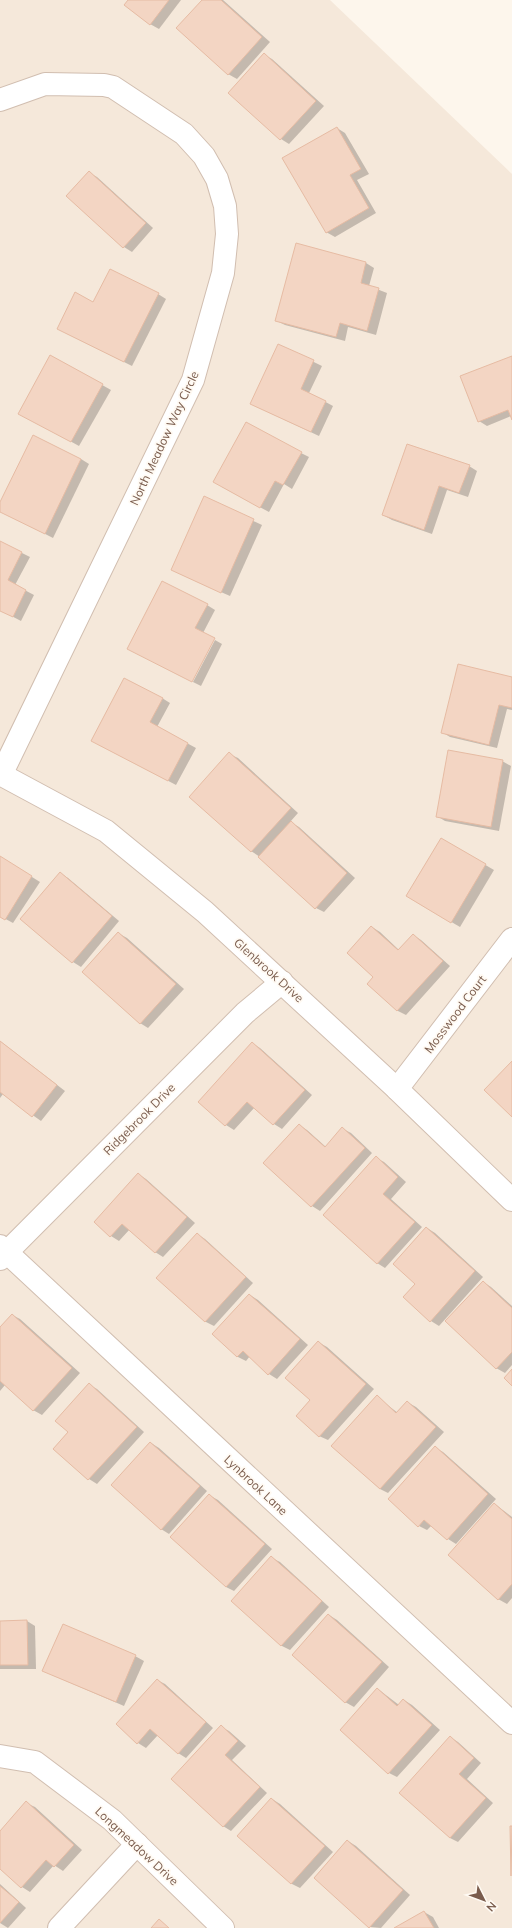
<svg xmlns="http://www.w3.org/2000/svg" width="512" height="1928" font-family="Mulish,sans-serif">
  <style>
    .residential { fill: #f5e8da }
    .shadow { fill: #0003 }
    .building { fill: #f3d5c3; stroke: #e6bba3 }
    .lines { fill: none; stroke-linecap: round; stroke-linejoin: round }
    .minor-casing { stroke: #d1beb0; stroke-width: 24 }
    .minor { stroke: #fff; stroke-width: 22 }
    .labels { text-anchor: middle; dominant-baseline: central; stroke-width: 3.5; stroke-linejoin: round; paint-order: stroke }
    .street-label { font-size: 12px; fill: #7a5c4d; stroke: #fffaf3 }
  </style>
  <rect width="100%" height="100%" fill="#fdf6ec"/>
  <!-- residential -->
  <polygon class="residential" points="0,0 330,0 512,174 512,1928 0,1928"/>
  <!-- shadow -->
  <g class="shadow">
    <polygon points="130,0 181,0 159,29 150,24"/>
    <polygon points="203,0 223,0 270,42 237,79 228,74"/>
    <polygon points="264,55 272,59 324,106 289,144 281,139 229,93"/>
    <polygon points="337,128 345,133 369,174 357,180 376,213 335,237 326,232"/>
    <polygon points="89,173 97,177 153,228 132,252 124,247"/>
    <polygon points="366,263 374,268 369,286 387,293 376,335 348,327 345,341 285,325 277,321"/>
    <polygon points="158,294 166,299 132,366 66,333 93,303"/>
    <polygon points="279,345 322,366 309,393 333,406 319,436 251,404"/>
    <polygon points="51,356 111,390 79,446 19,413"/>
    <polygon points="512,357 512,418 511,416 487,426 479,421"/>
    <polygon points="301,453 309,457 292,489 284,484 269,512 222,487"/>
    <polygon points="81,459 89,464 53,538 0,511 0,505"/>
    <polygon points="469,466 477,471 468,497 447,490 432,534 392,520 383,515"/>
    <polygon points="204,498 262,525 230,596 180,574"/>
    <polygon points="0,542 30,557 15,585 34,595 21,621 0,610"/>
    <polygon points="207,605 215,610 203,633 137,654"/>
    <polygon points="215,640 222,644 201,686 193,682"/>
    <polygon points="512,678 512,710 507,709 497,748 450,737 442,732"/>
    <polygon points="162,698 170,703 157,727 196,748 176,785 100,745"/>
    <polygon points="229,754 238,758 298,813 290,822 299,827 355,878 324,912 316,908 260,857 251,851"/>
    <polygon points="502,761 511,766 499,831 445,821 437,816"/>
    <polygon points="441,839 494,870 460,927 407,896"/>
    <polygon points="0,857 40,882 13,923 0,916"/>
    <polygon points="60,873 68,878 119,921 81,967 73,962 21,919"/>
    <polygon points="372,927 380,932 399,950 413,935 421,940 450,966 406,1015 398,1011 369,984 375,977"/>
    <polygon points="118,933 127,938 184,989 148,1028 140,1023"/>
    <polygon points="0,1041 65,1091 41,1121 3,1094 0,1098"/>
    <polygon points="252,1043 260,1048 312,1095 282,1129 274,1124 255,1107 234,1130 226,1125 200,1102"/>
    <polygon points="299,1125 307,1130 326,1147 343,1129 351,1133 372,1153 320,1211 312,1206"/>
    <polygon points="376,1158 384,1162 406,1182 391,1199 422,1227 385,1268 377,1263"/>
    <polygon points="138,1174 146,1179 195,1223 163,1257 155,1252 130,1229 119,1241 111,1236 95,1222"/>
    <polygon points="427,1228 435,1233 483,1277 439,1326 431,1321 417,1284"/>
    <polygon points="197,1234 205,1239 253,1283 214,1326 206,1322 158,1278"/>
    <polygon points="483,1282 491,1287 512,1306 512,1365 505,1373 496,1368"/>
    <polygon points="250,1295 258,1300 308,1345 277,1379 269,1374 250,1356 246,1361 238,1357 214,1334"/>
    <polygon points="12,1315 20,1319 80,1373 42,1415 33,1410 5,1385 0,1391 0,1329"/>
    <polygon points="318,1342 327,1347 374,1389 328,1440 319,1436"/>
    <polygon points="89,1385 97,1389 144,1432 97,1484 89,1479 55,1448 69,1432"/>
    <polygon points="377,1397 398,1413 407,1402 416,1407 444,1432 388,1493 380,1489 333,1446"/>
    <polygon points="151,1443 159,1448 207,1491 169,1534 161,1529"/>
    <polygon points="435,1448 443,1452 496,1499 456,1544 448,1539 432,1525 427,1530 419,1526"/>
    <polygon points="209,1495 218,1500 272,1549 234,1591 226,1587"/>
    <polygon points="495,1504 512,1517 512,1598 507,1604 498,1599"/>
    <polygon points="272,1558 280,1562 329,1607 290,1650 282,1646 232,1601"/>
    <polygon points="329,1615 337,1620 389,1667 354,1707 345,1702"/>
    <polygon points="27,1621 35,1626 36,1669 0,1669 0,1622"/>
    <polygon points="135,1656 144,1661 124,1706 52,1675"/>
    <polygon points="157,1680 165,1684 213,1728 186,1758 178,1753 158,1735 146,1748 138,1743 117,1724"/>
    <polygon points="378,1689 399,1705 404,1700 412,1705 440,1730 397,1777 389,1773"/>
    <polygon points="221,1727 229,1731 246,1746 232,1760 267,1793 231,1831 223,1826"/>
    <polygon points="450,1737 458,1742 481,1763 467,1779 493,1803 458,1842 450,1838"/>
    <polygon points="272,1799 280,1804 333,1852 300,1888 292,1884 239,1836"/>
    <polygon points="26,1803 35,1807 82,1850 63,1871 54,1865 30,1892 22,1887 0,1868 0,1832"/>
    <polygon points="348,1841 356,1846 410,1895 381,1928 370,1927"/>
    <polygon points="0,1884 26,1908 8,1928 0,1923"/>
    <polygon points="424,1912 433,1917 439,1928 396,1928"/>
  </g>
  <!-- building -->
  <g class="building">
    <polygon points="128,0 169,0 150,25 124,5"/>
    <polygon points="202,0 221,0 262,37 228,75 176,28"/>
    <polygon points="264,53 316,101 280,140 228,93"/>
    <polygon points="337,127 361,169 350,175 369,208 326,233 282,158"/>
    <polygon points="89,171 146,223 123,248 66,196"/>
    <polygon points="296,243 366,262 361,283 379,288 367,331 340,323 336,337 275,321"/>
    <polygon points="110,269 159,293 124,362 57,329 75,292 93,302"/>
    <polygon points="278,344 314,360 301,389 326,401 311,432 250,404"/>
    <polygon points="50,355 103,384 71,442 18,414"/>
    <polygon points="512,356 512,420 508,410 478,422 460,376"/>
    <polygon points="246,422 302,452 283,485 275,481 260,508 213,482"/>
    <polygon points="33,435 81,459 45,534 0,512 0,502"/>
    <polygon points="407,444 470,465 459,493 439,486 424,530 382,515"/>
    <polygon points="204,496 254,519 221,593 171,570"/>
    <polygon points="0,541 22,552 8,580 26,590 13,617 0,611"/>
    <polygon points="162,581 208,604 195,628 215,638 192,682 127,649"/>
    <polygon points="458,664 512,677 512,708 499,705 489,745 441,733"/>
    <polygon points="124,678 163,698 150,722 188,743 168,781 91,741"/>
    <polygon points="448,750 503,760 491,827 436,817"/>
    <polygon points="229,752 291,808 251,852 189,797"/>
    <polygon points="291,821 347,873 315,909 258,857"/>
    <polygon points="441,838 486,864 451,923 406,896"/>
    <polygon points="0,856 32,876 5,920 0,917"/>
    <polygon points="60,872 112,916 72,963 20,919"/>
    <polygon points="371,926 398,950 413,934 443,961 397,1011 367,984 373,977 347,953"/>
    <polygon points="118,932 176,984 140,1024 82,972"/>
    <polygon points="0,1041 57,1085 32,1117 0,1092"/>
    <polygon points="252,1042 305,1090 273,1125 247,1102 225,1126 198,1102"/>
    <polygon points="512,1061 512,1117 484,1090"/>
    <polygon points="299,1124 325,1147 342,1127 365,1148 311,1207 263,1163"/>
    <polygon points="376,1156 398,1177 383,1194 415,1222 377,1264 323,1215"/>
    <polygon points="138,1173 187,1217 155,1253 122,1224 110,1237 94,1222"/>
    <polygon points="426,1227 475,1271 430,1322 403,1297 415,1284 393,1264"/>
    <polygon points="197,1233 246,1277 205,1322 156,1278"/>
    <polygon points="483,1281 512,1308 512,1352 496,1369 445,1321"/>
    <polygon points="249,1294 300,1339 268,1375 243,1351 237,1357 212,1334"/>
    <polygon points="12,1314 72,1368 33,1411 0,1381 0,1327"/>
    <polygon points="318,1341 366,1384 319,1437 296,1416 310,1400 285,1378"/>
    <polygon points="512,1369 512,1386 504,1378"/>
    <polygon points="89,1383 137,1427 88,1480 53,1449 68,1432 55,1421"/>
    <polygon points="377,1395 396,1413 407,1401 436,1427 380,1489 331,1446"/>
    <polygon points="150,1442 200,1486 161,1530 111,1485"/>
    <polygon points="435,1446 488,1494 447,1540 424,1520 418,1527 388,1499"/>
    <polygon points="209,1494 265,1544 226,1587 170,1537"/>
    <polygon points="494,1503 512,1519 512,1584 498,1600 448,1555"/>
    <polygon points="271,1556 322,1601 281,1646 231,1601"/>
    <polygon points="328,1614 382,1662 345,1703 292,1655"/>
    <polygon points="27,1620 28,1665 0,1665 0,1621"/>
    <polygon points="63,1624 136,1655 116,1702 42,1671"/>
    <polygon points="157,1679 206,1722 178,1754 150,1729 137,1744 116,1724"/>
    <polygon points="377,1688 397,1706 403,1699 432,1725 388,1774 340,1730"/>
    <polygon points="221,1725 238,1741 225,1755 260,1787 223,1827 171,1779"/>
    <polygon points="450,1736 474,1758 459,1774 486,1798 450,1838 399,1793"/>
    <polygon points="271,1798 325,1846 291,1884 237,1836"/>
    <polygon points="26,1801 74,1845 54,1867 46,1860 21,1888 0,1869 0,1831"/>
    <polygon points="510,1826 512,1826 511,1876"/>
    <polygon points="347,1840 403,1890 369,1928 314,1878"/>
    <polygon points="0,1886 19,1902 0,1923"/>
    <polygon points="424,1911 434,1928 394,1928"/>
    <polygon points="159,1919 169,1928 151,1928"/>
  </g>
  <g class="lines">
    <defs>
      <g id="minor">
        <polyline points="0,100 45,84 104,85 113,87 184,134 204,156 217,179 225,206 227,234 223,273 193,380 1,775"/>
        <polyline points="0,774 106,831 205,912 397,1089 512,1200"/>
        <polyline points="397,1089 512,939"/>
        <polyline points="0,1246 512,1723"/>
        <polyline points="0,1259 245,1013 282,982"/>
        <polyline points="0,1756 35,1762 112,1820 223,1928"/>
        <polyline points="59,1928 137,1844"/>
      </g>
    </defs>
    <!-- minor casing -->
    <use href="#minor" class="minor-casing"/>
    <!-- minor -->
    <use href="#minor" class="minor"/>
  </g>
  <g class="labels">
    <!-- street labels -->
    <g class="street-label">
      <text transform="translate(164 438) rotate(-65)">North Meadow Way Circle</text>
      <text transform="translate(269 970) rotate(42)">Glenbrook Drive</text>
      <text transform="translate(455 1014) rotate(-53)">Mosswood Court</text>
      <text transform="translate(139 1119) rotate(-45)">Ridgebrook Drive</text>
      <text transform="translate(256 1485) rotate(43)">Lynbrook Lane</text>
      <text transform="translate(137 1846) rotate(43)">Longmeadow Drive</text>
    </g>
  </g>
  <!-- north arrow -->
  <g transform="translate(484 1900) rotate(132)" stroke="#fffaf3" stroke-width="3" paint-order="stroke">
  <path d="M0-3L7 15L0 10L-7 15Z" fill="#7a5c4d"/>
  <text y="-6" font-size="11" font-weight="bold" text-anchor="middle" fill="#7a5c4d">N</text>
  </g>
</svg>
